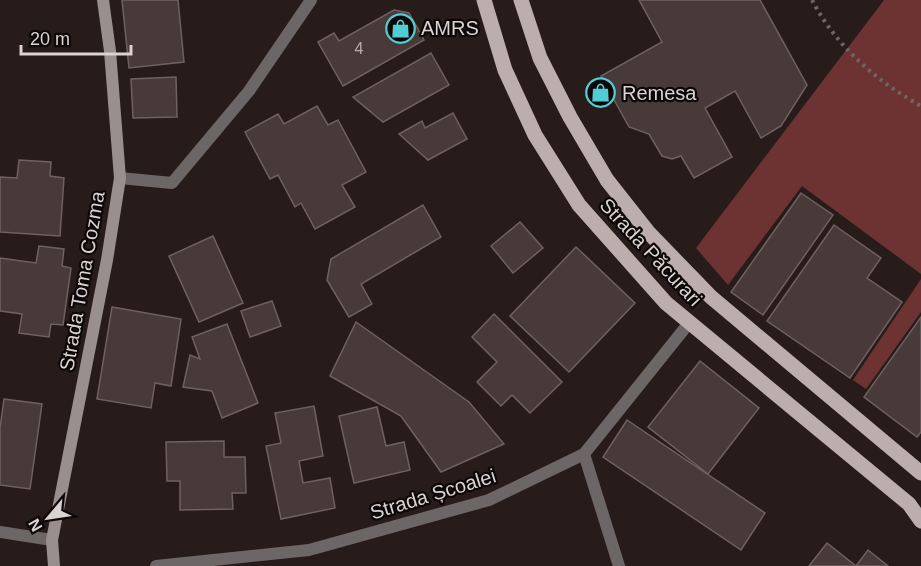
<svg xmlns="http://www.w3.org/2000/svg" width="921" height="566" font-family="Arial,sans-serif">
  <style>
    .green { fill: #6c3332 }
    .building { fill: #473a39; stroke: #6f6160; stroke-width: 1.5 }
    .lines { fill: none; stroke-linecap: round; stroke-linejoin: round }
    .path { stroke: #706564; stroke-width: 4; stroke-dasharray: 3 4.5; stroke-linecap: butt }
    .lane { stroke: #6d6666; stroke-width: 12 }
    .street { stroke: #6d6666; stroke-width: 12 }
    .secondary { stroke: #998f8e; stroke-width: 12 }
    .primary { stroke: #bcaead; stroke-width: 15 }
    .labels { text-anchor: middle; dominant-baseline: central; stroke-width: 4.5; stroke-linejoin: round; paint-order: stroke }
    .number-label { font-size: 16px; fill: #b6acac }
    .poi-label { font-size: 20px; fill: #dbd2d2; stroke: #0d0808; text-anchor: start }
    .street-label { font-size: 20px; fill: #dbd2d2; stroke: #0d0808 }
  </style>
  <rect width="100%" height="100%" fill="#281c1b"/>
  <!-- green -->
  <g class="green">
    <polygon points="884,0 921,0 921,274 802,186 728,285 696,248"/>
    <polygon points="921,279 921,312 866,389 853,380"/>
  </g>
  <!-- building -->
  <g class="building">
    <polygon points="122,0 178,0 184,62 129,68"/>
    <polygon points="639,0 760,0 807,85 781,126 761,138 735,91 705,108 732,157 694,178 681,156 672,159 662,156 649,134 629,127 601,76 662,42"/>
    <polygon points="394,10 409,13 424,40 343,86 318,42 334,33 339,41"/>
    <polygon points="431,53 449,85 383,122 353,97"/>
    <polygon points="176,77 177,117 133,118 131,79"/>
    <polygon points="317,106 328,125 338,120 366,172 342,185 355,207 315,229 301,203 295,207 278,175 270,179 245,132 278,114 284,124"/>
    <polygon points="453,113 467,139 428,160 399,134 422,121 425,128"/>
    <polygon points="19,160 51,162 50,176 64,178 60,236 0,232 0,177 17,178"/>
    <polygon points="801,193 833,215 763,315 731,292"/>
    <polygon points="423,205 441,237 361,284 372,304 349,317 327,280 331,259"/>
    <polygon points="520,222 543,248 513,273 491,246"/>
    <polygon points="834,225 881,258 867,278 902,302 850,378 767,321"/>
    <polygon points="213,236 243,303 199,322 169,256"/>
    <polygon points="39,246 64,249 62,266 71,268 63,325 51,324 49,337 19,333 22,314 0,311 0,258 36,263"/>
    <polygon points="576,247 635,303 569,372 510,316"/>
    <polygon points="272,301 281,326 250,337 241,311"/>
    <polygon points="112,307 181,319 171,386 155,383 151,408 97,399"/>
    <polygon points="494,314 562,382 530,413 512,395 501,406 477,382 497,362 472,337"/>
    <polygon points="921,317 921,432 917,437 864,397"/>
    <polygon points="356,322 469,402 504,444 441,472 401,416 330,376"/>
    <polygon points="227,324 258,403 222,418 212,391 183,387 190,355 200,359 192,337"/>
    <polygon points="700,361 759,408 708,474 648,427"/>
    <polygon points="4,399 42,404 30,489 0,485 0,428"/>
    <polygon points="314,406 323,456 299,461 303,483 330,478 335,508 281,519 266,446 281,443 275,413"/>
    <polygon points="377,407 386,446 404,442 410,470 354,483 339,416"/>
    <polygon points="627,420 765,513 741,550 603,457"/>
    <polygon points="224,441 224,457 245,457 246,493 232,493 233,509 180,510 180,481 167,481 166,442"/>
    <polygon points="827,543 856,566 809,566"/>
    <polygon points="868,550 888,566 856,566"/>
  </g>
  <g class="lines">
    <!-- path -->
    <path class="path" d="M812,0c24,46 64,81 109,106"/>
    <!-- lane -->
    <polyline class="lane" points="584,454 619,566"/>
    <!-- street -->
    <g class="street">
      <polyline points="120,178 172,183 249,91 311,0"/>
      <polyline points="0,532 52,540"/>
      <polyline points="156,566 309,550 489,500 584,454 689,323"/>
    </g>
    <!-- secondary -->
    <polyline class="secondary" points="54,566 52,540 107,260 120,178 110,51 103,0"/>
    <!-- primary -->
    <g class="primary">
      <polyline points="484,0 505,70 535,135 579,205 666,303 909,504 921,521"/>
      <polyline points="521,0 540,58 570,117 607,180 648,232 711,297 921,473"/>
    </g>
  </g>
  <!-- icons -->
  <defs>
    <symbol id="shop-ring" viewBox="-11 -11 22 22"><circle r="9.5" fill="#0d0808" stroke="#52ccd5" stroke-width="1.5"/><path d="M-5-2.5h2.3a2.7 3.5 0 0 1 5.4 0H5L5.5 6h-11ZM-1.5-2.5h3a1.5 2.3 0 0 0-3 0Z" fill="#52ccd5"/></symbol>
  </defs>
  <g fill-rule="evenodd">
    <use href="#shop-ring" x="384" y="12" width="33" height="33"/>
    <use href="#shop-ring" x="584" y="76" width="33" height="33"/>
  </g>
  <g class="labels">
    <!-- number labels -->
    <g class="number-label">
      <text x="359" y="48">4</text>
    </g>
    <!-- poi labels -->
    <g class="poi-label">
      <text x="421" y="28">AMRS</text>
      <text x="622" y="93">Remesa</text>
    </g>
    <!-- street labels -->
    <g class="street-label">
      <text transform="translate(651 252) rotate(47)">Strada Păcurari</text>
      <text transform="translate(82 281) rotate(-80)">Strada Toma Cozma</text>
      <text transform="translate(433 494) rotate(-17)">Strada Școalei</text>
    </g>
  </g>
  <!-- north arrow -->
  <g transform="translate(48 518) rotate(241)" stroke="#0d0808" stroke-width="4.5" paint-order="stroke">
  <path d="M0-4.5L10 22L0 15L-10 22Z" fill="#dbd2d2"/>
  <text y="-9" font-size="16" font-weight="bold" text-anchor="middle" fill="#dbd2d2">N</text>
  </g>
  <!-- scale -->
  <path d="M21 45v9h110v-9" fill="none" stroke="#dbd2d2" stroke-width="3"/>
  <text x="30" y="45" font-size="18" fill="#dbd2d2" stroke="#0d0808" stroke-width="4.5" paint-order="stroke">20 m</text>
</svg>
